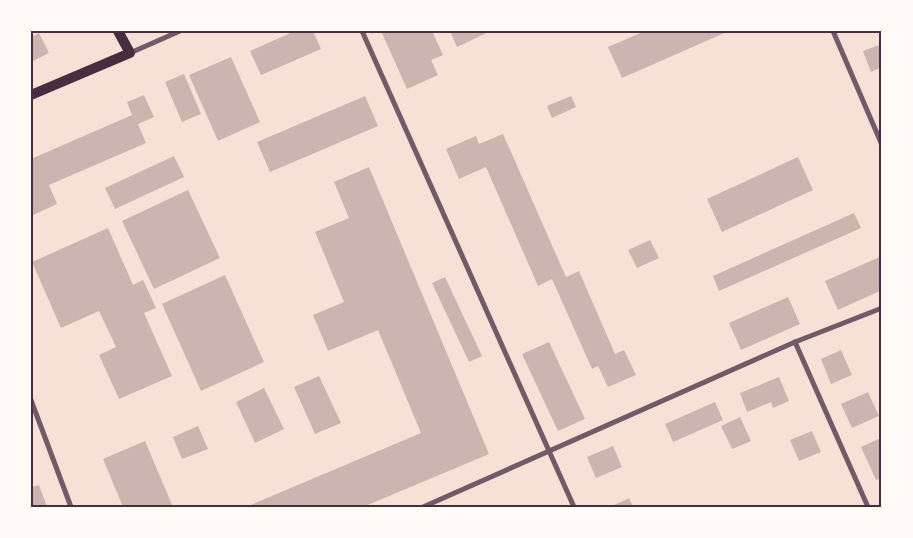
<svg xmlns="http://www.w3.org/2000/svg" width="913" height="538" font-family="'DejaVu Sans',sans-serif">
  <style>
    .building { fill: #ccb4b1 }
    .lines { fill: none; stroke-linecap: round; stroke-linejoin: round }
    .minor { stroke: #755966; stroke-width: 5 }
    .secondary { stroke: #4a2c40; stroke-width: 10 }
    .neatline { fill: none; stroke: #4a2c40; stroke-width: 2 }
  </style>
  <rect width="100%" height="100%" fill="#f7e1d7"/>
  <!-- building -->
  <g class="building">
    <polygon points="295,31 313,31 321,49 261,75 250,51"/>
    <polygon points="381,31 432,31 443,55 431,60 438,75 407,89"/>
    <polygon points="450,31 491,31 457,47"/>
    <polygon points="645,31 729,31 622,78 608,47"/>
    <polygon points="39,33 49,53 31,62 31,37"/>
    <polygon points="879,45 882,51 882,67 871,72 863,51"/>
    <polygon points="231,57 260,122 218,141 189,75"/>
    <polygon points="184,74 201,114 182,122 165,82"/>
    <polygon points="144,95 154,117 138,124 146,143 49,185 57,204 31,216 31,159 132,115 127,102"/>
    <polygon points="365,96 378,126 270,172 257,142"/>
    <polygon points="571,96 576,107 552,118 547,106"/>
    <polygon points="503,134 566,277 579,271 615,354 624,350 636,375 608,387 598,366 592,369 552,279 538,286 486,167 459,179 446,149 476,136 479,144"/>
    <polygon points="174,156 184,177 115,209 105,188"/>
    <polygon points="798,157 813,190 722,232 707,199"/>
    <polygon points="369,167 489,454 363,507 246,507 421,433 378,330 328,351 313,315 344,302 315,232 349,218 334,182"/>
    <polygon points="188,190 220,258 154,289 122,221"/>
    <polygon points="854,213 861,228 719,291 713,276"/>
    <polygon points="108,228 133,285 143,280 156,308 144,313 172,376 119,399 99,355 116,347 99,311 61,328 32,262"/>
    <polygon points="650,240 659,258 637,268 628,250"/>
    <polygon points="882,256 882,290 838,310 825,281"/>
    <polygon points="225,275 264,362 201,391 162,304"/>
    <polygon points="445,277 482,356 469,362 432,283"/>
    <polygon points="788,297 800,324 741,350 729,323"/>
    <polygon points="549,342 585,419 558,431 522,354"/>
    <polygon points="841,350 852,375 831,384 821,359"/>
    <polygon points="319,376 341,423 315,434 294,387"/>
    <polygon points="779,377 789,401 773,408 771,402 747,412 740,393"/>
    <polygon points="264,388 284,429 255,443 236,402"/>
    <polygon points="868,392 879,416 852,428 841,404"/>
    <polygon points="715,402 723,420 673,442 665,424"/>
    <polygon points="740,417 751,441 732,449 721,426"/>
    <polygon points="198,426 208,449 182,459 173,437"/>
    <polygon points="812,431 821,452 799,461 790,440"/>
    <polygon points="881,438 882,478 876,480 861,447"/>
    <polygon points="145,441 173,507 123,507 103,459"/>
    <polygon points="613,446 622,467 596,478 587,457"/>
    <polygon points="39,485 47,507 31,507 31,487"/>
    <polygon points="629,498 633,507 610,507"/>
  </g>
  <g class="lines">
    <!-- minor -->
    <g class="minor">
      <polyline points="362,31 574,507"/>
      <polyline points="833,31 882,145"/>
      <polyline points="130,53 180,31"/>
      <polyline points="795,342 868,507"/>
      <polyline points="31,400 71,507"/>
      <polyline points="423,507 795,342 882,308"/>
    </g>
    <!-- secondary -->
    <polyline class="secondary" points="31,95 130,53 118,31"/>
  </g>
  <!-- border -->
  <rect width="913" height="538" fill="none" stroke="#fffaf5" stroke-width="65"/>
  <rect x="32" y="32" width="848" height="474" class="neatline"/>
</svg>
